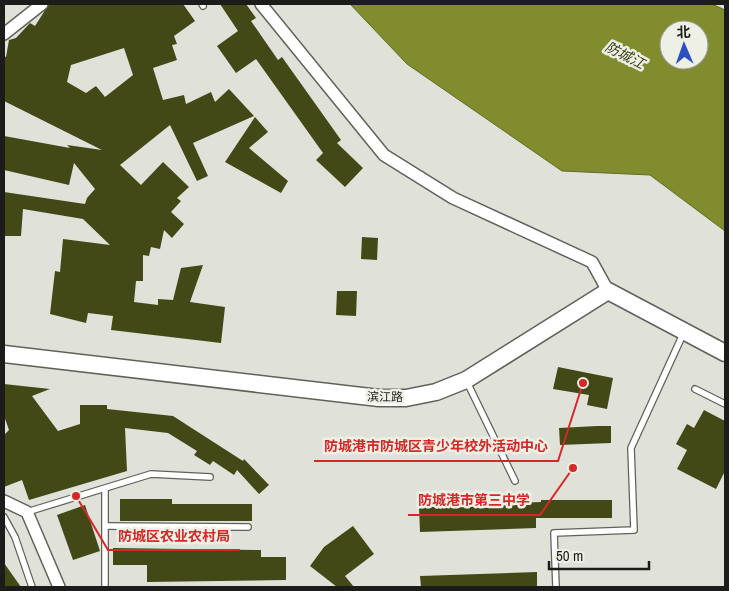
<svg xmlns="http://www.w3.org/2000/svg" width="729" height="591" font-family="'Archivo Narrow','Noto Sans SC',sans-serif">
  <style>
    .water { fill: #808c2d; stroke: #626b27; fill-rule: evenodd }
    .building { fill: #424917; fill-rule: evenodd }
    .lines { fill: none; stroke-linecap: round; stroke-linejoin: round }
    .lane-casing { stroke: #60625a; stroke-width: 8 }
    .street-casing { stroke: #60625a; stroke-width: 14 }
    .secondary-casing { stroke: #60625a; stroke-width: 19 }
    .lane { stroke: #fff; stroke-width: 5.5 }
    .street { stroke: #fff; stroke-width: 11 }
    .secondary { stroke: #fff; stroke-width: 16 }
    .labels { text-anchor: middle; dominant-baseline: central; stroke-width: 5; stroke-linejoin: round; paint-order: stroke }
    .street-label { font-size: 12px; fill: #1c1d1a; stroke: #eef0e6 }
    .water-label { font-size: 14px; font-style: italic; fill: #353a13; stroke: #eef0e6 }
    .leader { fill: none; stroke: #d62828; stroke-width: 2 }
    .callout-dot { fill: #d62828; stroke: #eef0e6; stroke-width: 2 }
    .callout-label { font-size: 14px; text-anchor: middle; font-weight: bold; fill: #d62828; stroke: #eef0e6; stroke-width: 5; stroke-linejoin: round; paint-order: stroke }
  </style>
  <rect width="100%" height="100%" fill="#e0e2d9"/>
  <!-- water -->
  <path class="water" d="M350,4h362l13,6v221l-75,-56 -88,-4 -155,-107zM669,30h30v30h-30z"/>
  <!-- building -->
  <g class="building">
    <path d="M49,4h134l12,17 -21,15 3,8 -5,1 5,15 -24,8 10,32 21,-5 2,9 25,-12 4,10 14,-13 25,27 -61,27 15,33 -11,5 -27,-56 -50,40 21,20 22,-23 26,25 -12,11 4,3 -10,11 13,12 -12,14 -8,-8 -4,19 -9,-2 -2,9 -6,-1v26h-7l-2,21 24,3v-6l15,1 8,-32 22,-3 -13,37 35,5 -4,36 -110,-13 2,-14 -25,-3 -2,10 -36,-9 5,-43 5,1 3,-33 47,6 -27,-26 -60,-10 -2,27h-17v-44l81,12 2,-6 8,-9 -21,-26 -5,22 -65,-15v-34l66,12 -3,-3 35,5 -98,-49v-45l2,1 3,-17 7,-2 14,-15 5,3zM124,48l9,27 -28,22 -9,-11 -10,7 -19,-11 4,-17z"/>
    <polygon points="220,4 246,4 256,18 251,21 278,60 282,57 341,140 337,143 363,168 345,187 316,160 323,153 256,59 236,73 217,46 238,31"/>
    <polygon points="255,117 268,132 249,148 288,181 281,193 225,162"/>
    <polygon points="362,237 378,238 377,260 361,259"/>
    <polygon points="337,291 357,291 356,316 336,315"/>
    <polygon points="558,367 613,378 607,409 587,405 589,395 553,389"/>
    <polygon points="4,384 50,389 32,396 58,431 80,424 80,405 107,405 107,409 173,416 243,461 244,459 269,485 259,494 237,470 234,475 213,461 210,465 194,455 197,451 168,433 125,428 127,471 29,500 22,480 4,487 4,435 9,430 4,416"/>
    <polygon points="704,410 725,421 725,471 716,489 677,469 687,450 676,444 687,424 694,428"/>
    <polygon points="597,426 611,426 611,443 560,445 559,428"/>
    <polygon points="120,499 172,499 172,504 252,504 252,521 120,521"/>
    <polygon points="541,500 612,500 612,518 536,518 536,528 420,532 419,507 541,502"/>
    <polygon points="85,505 100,551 73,560 57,515"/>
    <polygon points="353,526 374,554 345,576 354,587 337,587 310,566 324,547"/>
    <polygon points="113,548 261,550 261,557 286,557 286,580 147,582 147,565 113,565"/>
    <polygon points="4,563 21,587 4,587"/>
    <polygon points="537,572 537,587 421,587 420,576"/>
  </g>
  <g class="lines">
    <defs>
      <g id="lane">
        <polyline points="202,4 203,6"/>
        <polyline points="467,382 515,481"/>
        <polyline points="695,389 725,404"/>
        <polyline points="27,512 151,474 210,477"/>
        <polyline points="4,517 15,537 32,587"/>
        <polyline points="106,526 248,527"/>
        <polyline points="105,587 105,489"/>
        <polyline points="556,587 554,533 634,530 631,448 684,332"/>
      </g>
      <g id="street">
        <polyline points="261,4 384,155 453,198 592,262 608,291"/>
        <polyline points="4,34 42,4"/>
        <polyline points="4,501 27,512 59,587"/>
      </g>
      <polyline id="secondary" points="4,354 379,398 406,398 436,392 466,380 608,291 725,353"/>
    </defs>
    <!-- lane casing -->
    <use href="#lane" class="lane-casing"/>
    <!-- street casing -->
    <use href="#street" class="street-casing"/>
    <!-- secondary casing -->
    <use href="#secondary" class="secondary-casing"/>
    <!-- lane -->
    <use href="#lane" class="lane"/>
    <!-- street -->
    <use href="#street" class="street"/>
    <!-- secondary -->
    <use href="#secondary" class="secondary"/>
  </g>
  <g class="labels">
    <!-- street labels -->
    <g class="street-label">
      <text transform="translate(385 397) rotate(1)">滨江路</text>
    </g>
    <!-- water labels -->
    <g class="water-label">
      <text transform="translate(625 55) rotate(27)">防城江</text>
    </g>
  </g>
  <!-- callouts -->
  <path class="leader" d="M583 383L558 461H314M573 468L540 515H408M76 496L108 550H240"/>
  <g class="callout-dot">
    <circle cx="583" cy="383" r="5"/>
    <circle cx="573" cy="468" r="5"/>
    <circle cx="76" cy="496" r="5"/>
  </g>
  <g class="callout-label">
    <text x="436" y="451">防城港市防城区青少年校外活动中心</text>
    <text x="474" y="505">防城港市第三中学</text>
    <text x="174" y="541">防城区农业农村局</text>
  </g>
  <!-- border -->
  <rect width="729" height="591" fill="none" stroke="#1c1d1a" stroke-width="10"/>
  <!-- north arrow -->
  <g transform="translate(684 45) rotate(358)"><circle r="24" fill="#eef0e6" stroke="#9a9c94"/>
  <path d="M0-4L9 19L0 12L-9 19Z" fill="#2e51c1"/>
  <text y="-8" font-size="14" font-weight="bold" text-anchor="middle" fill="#1c1d1a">北</text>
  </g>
  <!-- scale -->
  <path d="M549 561v8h100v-8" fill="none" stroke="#1c1d1a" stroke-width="2.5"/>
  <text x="556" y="561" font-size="15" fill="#1c1d1a" stroke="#eef0e6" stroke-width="4" paint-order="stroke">50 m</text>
</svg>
